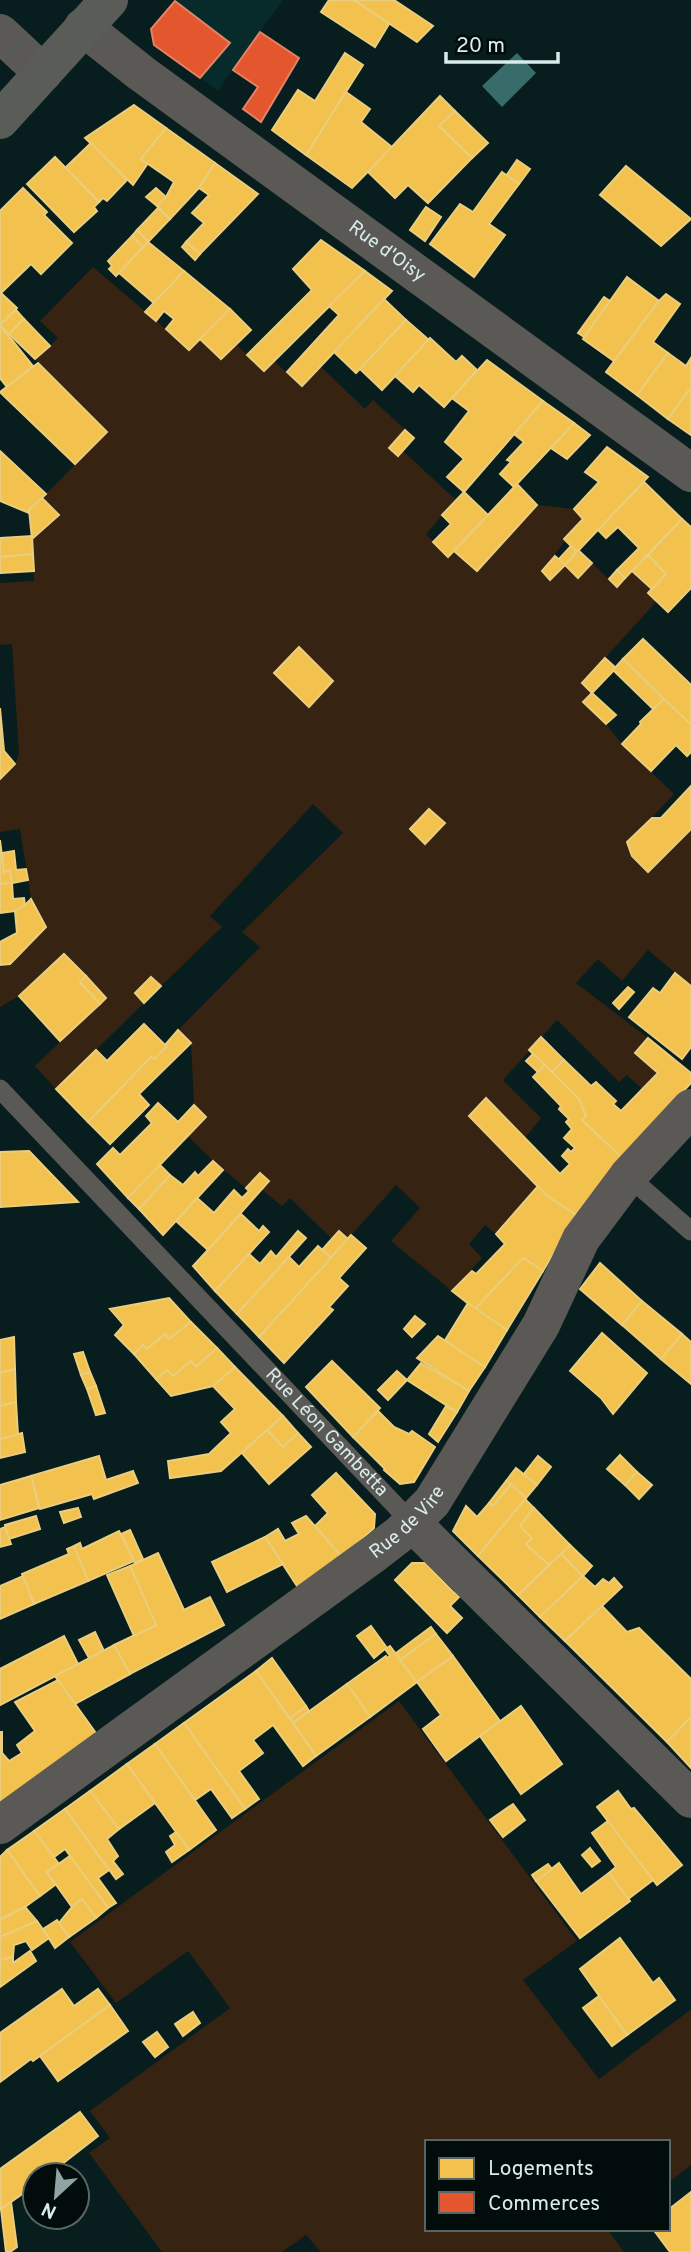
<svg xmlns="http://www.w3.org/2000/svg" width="691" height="2252" font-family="Overpass,sans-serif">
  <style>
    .built { fill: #072b2a }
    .green { fill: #372312 }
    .water { fill: #376c6a }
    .homes { fill: #f2c14e; stroke: #eace7d; stroke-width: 2 }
    .shops { fill: #e4572e; stroke: #e08467; stroke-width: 2 }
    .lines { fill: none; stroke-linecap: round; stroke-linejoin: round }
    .lane { stroke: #5a5956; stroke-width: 19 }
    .street { stroke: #5a5956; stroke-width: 38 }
    .secondary { stroke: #5a5c58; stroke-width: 38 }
    .labels { text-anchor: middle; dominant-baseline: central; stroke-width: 7; stroke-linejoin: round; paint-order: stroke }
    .street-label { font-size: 19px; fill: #d8eceb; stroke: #010c0b }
  </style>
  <rect width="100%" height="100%" fill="#081d1d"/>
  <!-- built -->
  <polygon class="built" points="175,0 283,0 218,91 154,45 151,29"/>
  <!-- green -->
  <g class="green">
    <path d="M93,267l96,82 11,-10 21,20 15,-15 28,27 10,-10 28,25 18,-20 45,43 8,-9 41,38 -11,13 53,49 -30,34 22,23 6,-6 23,20 60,-66 37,4 9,10c-15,16 -27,35 -41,52l9,8 14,-14 13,13 14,-15 25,24 15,-16 20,18 5,12 -75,82 10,10 -8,9 22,22 16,20 52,50 -40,43 -1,-1 -6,6 5,14 16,16 43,-43v157l-43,-36 -26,31 -24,-22 -22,24 72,55 -13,15 23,20 -16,16 -15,-14 -8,7 -62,-62 -54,60 38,38 -16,20 -39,-40 52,88 -42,48 -11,-9 -16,19 13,14 -30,33 -61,-50 29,-33 -24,-23 -48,54h-16l-42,-41 -8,8 -20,-16 7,-9 -9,-8 -14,15 -33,-27 -25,-25 18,-19 -12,-12 -3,-62 -13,-13 82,-83 -18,-15 101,-99 -30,-29 -103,112 12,11 -61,59 -10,-9 -16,15 9,11 -88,86 -21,-23 65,-62 -14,-28 -22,-22 -45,42 -19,11v-40l8,-2 38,-38 -15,-28 -11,-70 -20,3v-53l15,-15 4,-11 -7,-109 -12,1v-62l34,-2 -2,-42 26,-24 -16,-17 64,-65 -71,-74 23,-21 -18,-17z"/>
    <polygon points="399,1701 577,1941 523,1980 599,2079 690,2010 691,2012 691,2165 668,2183 668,2142 427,2142 427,2229 607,2229 624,2252 321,2252 306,2235 282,2252 162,2252 89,2153 110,2138 90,2111 230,2008 188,1951 116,2003 70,1942"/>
  </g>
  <!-- water -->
  <polygon class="water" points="517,53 536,73 502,107 482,86"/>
  <!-- homes -->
  <g class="homes">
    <polygon points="329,0 354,0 389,24 375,47 321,12"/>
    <polygon points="354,0 394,0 433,26 417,42"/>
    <polygon points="345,53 363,65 306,155 272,130 298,90 315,101"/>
    <polygon points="346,92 370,109 361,122 392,147 352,188 306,155"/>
    <polygon points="440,96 455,111 439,126 472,158 428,203 408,185 395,198 368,172"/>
    <polygon points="134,105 166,128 141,159 148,163 133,185 85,138"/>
    <polygon points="455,111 488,143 472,158 439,126"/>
    <polygon points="166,128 215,163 199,188 170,219 157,206 166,197 174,182 141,159"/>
    <polygon points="91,143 127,180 107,201 103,198 99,202 65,168"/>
    <polygon points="55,157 99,202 94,207 97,211 74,232 27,184"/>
    <polygon points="517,160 530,169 519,184 506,176"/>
    <polygon points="215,163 258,194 200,254 186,242 204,223 192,213 209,195 199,188"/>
    <polygon points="626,166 691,219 661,246 600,195"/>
    <polygon points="502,172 519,184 489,224 505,235 474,277 430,244 460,204 473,212"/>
    <polygon points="23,188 47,212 44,215 72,243 41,274 31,264 1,293 17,308 0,325 0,211"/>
    <polygon points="156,188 166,197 157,206 146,197"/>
    <polygon points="426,207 441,217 425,241 410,230"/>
    <polygon points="158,208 170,219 148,242 137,230"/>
    <polygon points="137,230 148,242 143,247 132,236"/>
    <polygon points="132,236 143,247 116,276 109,269 112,266 108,261"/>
    <polygon points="321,240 365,271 264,371 247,355 312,290 293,269"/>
    <polygon points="148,242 184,271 154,303 119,273"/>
    <polygon points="186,242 200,254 195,260 182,247"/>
    <polygon points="184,271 230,309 189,350 166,329 174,319 164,311 156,321 145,312"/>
    <polygon points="365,271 392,291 302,386 287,372 339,315 329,306"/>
    <polygon points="627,277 659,301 614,361 583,339"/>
    <polygon points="666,294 680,304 653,342 668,353 637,395 606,372 659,301"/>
    <polygon points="604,297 610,301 584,337 578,333"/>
    <polygon points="384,299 406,320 356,373 334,352"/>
    <polygon points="230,309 251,330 221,359 200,339"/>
    <polygon points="16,310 24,319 9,334 0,325"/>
    <polygon points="24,319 50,346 35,359 9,334"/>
    <polygon points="406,320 429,340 382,390 360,369"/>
    <polygon points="0,325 33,366 7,387 0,378"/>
    <polygon points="430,338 456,362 462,356 477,370 444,407 419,385 413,392 395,376"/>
    <polygon points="668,353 686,366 691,358 691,387 668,419 637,395"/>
    <polygon points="487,360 543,401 464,492 447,477 464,459 445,442 469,411 452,398"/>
    <polygon points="38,363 107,432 75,464 0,392"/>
    <polygon points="691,387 691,435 668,419"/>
    <polygon points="543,401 574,423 514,487 500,474 511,462 507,460 524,442 514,434"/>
    <polygon points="574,423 590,435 567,459 551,448"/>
    <polygon points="405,430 414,438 398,456 389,448"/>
    <polygon points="607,447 648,477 577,552 564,539 583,519 574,509 599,482 585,472"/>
    <polygon points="0,451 46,494 29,510 29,513 0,501"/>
    <polygon points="644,482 682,519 625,578 617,570 639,548 618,527 606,538 598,530"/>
    <polygon points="517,484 537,505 477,571 454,551"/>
    <polygon points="464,492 488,515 448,557 433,542 451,524 442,515"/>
    <polygon points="42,498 59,515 32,539 29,510"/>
    <polygon points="682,519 691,527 691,588 668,612 648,593 666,574 648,555"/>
    <polygon points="32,536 33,554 0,557 0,538"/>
    <polygon points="571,546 577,552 565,565 559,559"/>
    <polygon points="578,550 592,563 578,578 565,565"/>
    <polygon points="33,554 34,571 0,573 0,557"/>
    <polygon points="648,555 666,574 652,589 632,571"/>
    <polygon points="555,556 565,565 550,580 542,571"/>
    <polygon points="617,570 625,578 617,587 609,579"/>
    <polygon points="643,639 691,685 691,725 623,659"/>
    <polygon points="299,647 333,681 309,707 274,673"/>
    <polygon points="605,658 616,668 592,693 582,683"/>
    <polygon points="623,659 664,699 653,709 613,670"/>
    <polygon points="592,693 616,715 606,724 583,702"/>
    <polygon points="664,699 691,725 691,752 687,756 676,745 651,771 622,744 641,724 640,722"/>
    <polygon points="0,708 4,751 15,764 0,779"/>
    <polygon points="691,786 691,829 648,872 632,856 627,842 652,818 661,818"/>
    <polygon points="429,809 445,823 425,844 410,829"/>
    <polygon points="0,840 4,872 10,870 12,883 0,884"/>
    <polygon points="14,851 16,870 26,869 28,880 12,883 10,870 4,872 2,853"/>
    <polygon points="12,883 13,899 24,898 25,905 15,911 0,913 0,884"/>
    <polygon points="31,899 46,927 10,964 0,965 0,942 17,933 15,911 25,905"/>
    <polygon points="64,954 86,976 80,982 100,1004 60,1041 19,996"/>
    <polygon points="675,973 691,986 691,1047 682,1059 629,1017 653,988 660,993"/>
    <polygon points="86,976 106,998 100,1004 80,982"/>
    <polygon points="151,977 161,986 144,1003 135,993"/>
    <polygon points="628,987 634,992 619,1009 613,1003"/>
    <polygon points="144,1024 167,1047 154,1059 151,1057 88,1122 56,1089 96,1050 107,1061"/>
    <polygon points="178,1030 191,1043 139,1094 149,1105 110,1144 88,1122 151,1057 154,1059 167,1047 165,1045"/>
    <polygon points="541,1037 564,1060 552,1072 529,1050"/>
    <polygon points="648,1038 691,1073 691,1083 621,1157 582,1120 586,1116 579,1099 552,1072 564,1060 591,1086 596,1082 616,1101 613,1104 621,1111 658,1073 635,1053"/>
    <polygon points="533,1054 545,1065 538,1072 526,1061"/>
    <polygon points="545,1065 579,1099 586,1116 582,1120 621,1157 576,1215 547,1196 469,1116 486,1098 560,1174 570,1164 562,1156 568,1149 571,1152 575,1148 564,1138 572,1129 566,1122 569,1119 559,1109 561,1106 533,1077"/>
    <polygon points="158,1103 178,1122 194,1105 206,1117 128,1198 97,1164 113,1148 120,1155 152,1123 146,1116"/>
    <polygon points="29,1151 78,1202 0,1207 0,1152"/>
    <polygon points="213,1161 223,1170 163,1235 139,1209 170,1175 183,1185 195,1172 198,1176"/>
    <polygon points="160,1165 170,1175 139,1209 128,1198"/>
    <polygon points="260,1173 269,1181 208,1250 176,1221 197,1198 214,1213 234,1190 242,1198 249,1191 246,1188"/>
    <polygon points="538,1186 547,1196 576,1215 543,1271 523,1258 475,1309 452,1291 472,1271 476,1274 505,1244 496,1234"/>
    <polygon points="241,1214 259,1231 263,1226 269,1232 215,1291 193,1266"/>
    <polygon points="298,1231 306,1238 237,1314 215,1291 249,1254 260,1264 271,1251 276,1257"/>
    <polygon points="339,1231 348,1239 331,1258 322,1250"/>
    <polygon points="351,1235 366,1248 339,1278 348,1286 329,1307 333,1310 284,1363 259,1337"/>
    <polygon points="318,1246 331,1258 259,1337 237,1314 289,1257 299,1267"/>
    <polygon points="523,1258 543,1271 507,1330 475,1309"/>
    <polygon points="600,1263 642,1301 622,1325 580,1289"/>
    <polygon points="169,1298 191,1322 169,1339 165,1334 147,1349 143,1345 134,1354 115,1335 124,1325 110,1309"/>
    <polygon points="642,1301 682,1334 661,1359 622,1325"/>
    <polygon points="468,1303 507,1330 485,1367 444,1342"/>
    <polygon points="415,1316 425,1324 412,1337 404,1329"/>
    <polygon points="191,1322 217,1348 196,1367 191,1361 173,1376 167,1370 156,1379 134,1354 143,1345 147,1349 165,1334 169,1339"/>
    <polygon points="602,1333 647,1373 613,1414 601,1398 570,1371"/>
    <polygon points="682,1334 691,1342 691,1384 661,1359"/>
    <polygon points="438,1336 485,1367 469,1391 417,1358"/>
    <polygon points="14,1337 15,1369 0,1373 0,1340"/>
    <polygon points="217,1348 235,1367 213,1386 171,1396 156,1379 167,1370 173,1376 191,1361 196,1367"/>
    <polygon points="83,1352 90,1372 81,1375 74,1354"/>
    <polygon points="332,1361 380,1408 353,1437 306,1387"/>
    <polygon points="421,1363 469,1391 457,1412 407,1380"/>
    <polygon points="235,1367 283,1416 221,1471 170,1478 168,1461 209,1454 231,1433 221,1422 235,1409 213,1386"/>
    <polygon points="15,1369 16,1402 0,1406 0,1373"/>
    <polygon points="397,1371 407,1380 388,1400 378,1390"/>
    <polygon points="90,1372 96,1386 87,1389 81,1375"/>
    <polygon points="96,1386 105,1413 96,1415 87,1389"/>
    <polygon points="16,1402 18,1435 0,1439 0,1406"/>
    <polygon points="446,1406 457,1412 438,1442 429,1434"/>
    <polygon points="378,1411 394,1427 409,1434 412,1431 435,1447 414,1482 400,1484 384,1470 385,1469 353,1437"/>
    <polygon points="283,1416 298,1433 283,1447 267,1430"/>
    <polygon points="267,1430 283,1447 298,1433 311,1447 269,1484 242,1453"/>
    <polygon points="22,1433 25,1452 0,1458 0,1439"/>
    <polygon points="620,1455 637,1472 625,1485 607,1469"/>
    <polygon points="99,1456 106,1480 133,1471 138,1483 94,1499 92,1494 40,1509 31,1476"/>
    <polygon points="538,1456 551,1467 537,1485 523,1475"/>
    <polygon points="516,1468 537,1485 526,1498 506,1481"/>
    <polygon points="637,1472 652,1485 639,1499 625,1485"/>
    <polygon points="336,1473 375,1514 374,1528 342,1557 315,1526 328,1513 312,1495"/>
    <polygon points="31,1476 39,1508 0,1520 0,1485"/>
    <polygon points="506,1481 511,1484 493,1506 489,1503"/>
    <polygon points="511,1484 526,1498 478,1556 453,1531 466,1506 477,1517 489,1503 493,1506"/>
    <polygon points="525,1499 534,1508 520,1526 532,1538 526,1544 549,1565 518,1595 478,1556"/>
    <polygon points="78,1508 81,1517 64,1523 60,1512"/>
    <polygon points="534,1508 570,1545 549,1565 526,1544 532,1538 520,1526"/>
    <polygon points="36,1516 40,1529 9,1539 5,1525"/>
    <polygon points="306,1516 342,1557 299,1589 265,1537 278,1529 285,1541 299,1534 292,1523"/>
    <polygon points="5,1527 11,1544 0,1547 0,1529"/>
    <polygon points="130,1530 143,1559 135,1563 121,1534"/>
    <polygon points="119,1531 134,1561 88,1581 74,1546 80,1543 82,1549"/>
    <polygon points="265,1537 283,1564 227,1592 212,1562"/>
    <polygon points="570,1545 592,1566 583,1576 561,1554"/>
    <polygon points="74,1546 88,1581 34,1604 22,1574 69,1554 67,1549"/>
    <polygon points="158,1553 184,1610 210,1597 224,1625 130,1674 114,1645 156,1625 130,1566"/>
    <polygon points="561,1554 583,1576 540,1617 518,1595"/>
    <polygon points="412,1563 425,1563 454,1593 455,1592 460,1596 450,1606 462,1618 447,1633 395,1580"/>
    <polygon points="130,1566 156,1625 134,1636 107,1575"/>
    <polygon points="23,1576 34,1604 0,1619 0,1586"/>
    <polygon points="583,1576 595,1587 603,1579 609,1583 614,1578 622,1587 565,1641 540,1617"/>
    <polygon points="602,1606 627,1632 639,1628 691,1679 691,1717 667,1742 565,1641"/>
    <polygon points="371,1626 387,1648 390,1646 417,1682 370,1717 347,1684 386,1656 387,1658 390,1656 385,1649 374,1658 357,1636"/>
    <polygon points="431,1627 436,1634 400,1660 396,1653"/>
    <polygon points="95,1632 104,1651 89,1658 79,1640"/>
    <polygon points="436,1634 453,1656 417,1682 400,1660"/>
    <polygon points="64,1636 78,1664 0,1705 0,1669"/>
    <polygon points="114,1645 130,1674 75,1704 55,1676"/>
    <polygon points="453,1656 500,1721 446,1761 423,1729 441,1715 417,1682"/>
    <polygon points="272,1658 306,1706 290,1718 256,1671"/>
    <polygon points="256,1671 316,1756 303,1766 273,1725 253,1740 263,1753 239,1771 259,1799 245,1809 184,1723"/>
    <polygon points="58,1680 98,1736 0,1805 0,1732 2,1732 2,1753 9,1761 22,1753 17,1745 35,1731 15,1702"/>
    <polygon points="347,1684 370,1717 316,1756 293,1723"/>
    <polygon points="306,1706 309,1711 293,1723 290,1718"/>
    <polygon points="521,1706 562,1764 521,1794 480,1736"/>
    <polygon points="691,1717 691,1768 667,1742"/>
    <polygon points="184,1723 245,1809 232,1818 211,1789 195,1800 155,1744"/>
    <polygon points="155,1744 216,1830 189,1850 127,1764"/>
    <polygon points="127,1764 155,1803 119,1829 90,1791"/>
    <polygon points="90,1791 119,1829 107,1839 118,1856 113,1861 123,1874 116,1879 65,1809"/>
    <polygon points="618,1791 631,1809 634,1808 682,1865 657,1885 597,1807"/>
    <polygon points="513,1804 525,1820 503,1837 490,1820"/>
    <polygon points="65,1809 109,1870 98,1878 116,1903 108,1908 65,1849 54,1857 34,1831"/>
    <polygon points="608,1821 653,1880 628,1899 609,1873 616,1867 592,1833"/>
    <polygon points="34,1831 59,1864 47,1872 55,1885 40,1896 7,1850"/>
    <polygon points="176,1832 189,1850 172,1862 166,1852 175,1845 170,1836"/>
    <polygon points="590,1848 600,1861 592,1867 582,1855"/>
    <polygon points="7,1850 40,1896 25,1907 0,1920 0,1857"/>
    <polygon points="70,1856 108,1908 96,1918 82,1899 72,1907 47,1872"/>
    <polygon points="559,1863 581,1894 609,1873 630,1901 580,1938 536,1881"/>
    <polygon points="548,1864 552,1869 536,1881 532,1875"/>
    <polygon points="82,1899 96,1918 69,1937 59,1923 72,1907"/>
    <polygon points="25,1907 37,1921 0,1937 0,1920"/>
    <polygon points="57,1920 69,1937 55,1948 43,1929"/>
    <polygon points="37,1921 49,1938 32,1950 26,1941 14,1945 13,1957 0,1960 0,1937"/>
    <polygon points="620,1938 653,1983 659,1978 675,2000 627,2035 580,1969"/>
    <polygon points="30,1951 36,1961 0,1987 0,1960 13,1957 13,1963"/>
    <polygon points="62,1989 74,2006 98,1989 110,2005 40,2056 33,2061 31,2059 0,2082 0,2033"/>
    <polygon points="599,1996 627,2035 612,2046 583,2008"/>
    <polygon points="110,2005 128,2031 58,2081 40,2056"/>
    <polygon points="193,2012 200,2023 183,2036 175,2024"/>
    <polygon points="157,2032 168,2047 155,2057 143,2042"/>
    <polygon points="80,2112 98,2136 48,2175 35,2175 35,2185 1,2209 0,2169"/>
    <polygon points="691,2192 691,2252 670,2252 653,2229 668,2229 668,2210"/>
    <polygon points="11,2202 17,2247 10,2252 6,2252 1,2209"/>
  </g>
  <!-- shops -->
  <g class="shops">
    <polygon points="175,1 230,43 200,78 154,45 151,29"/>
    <polygon points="260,32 299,58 261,122 243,109 258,87 233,70"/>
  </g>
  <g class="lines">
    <!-- lane -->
    <g class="lane">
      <path id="s1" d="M0,1089l412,434"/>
      <polyline points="628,1176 691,1231"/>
    </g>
    <!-- street -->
    <g class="street">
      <path id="s2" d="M83,27l58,46 550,400"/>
      <polyline points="0,33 43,73"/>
      <polyline points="412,1523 691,1799"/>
      <path id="s3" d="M0,1825l375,-272 26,-20 31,-31 109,-177 40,-86 47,-63 63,-68"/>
    </g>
    <!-- secondary -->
    <polyline class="secondary" points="0,120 109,0"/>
  </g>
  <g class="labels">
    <!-- street labels -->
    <g class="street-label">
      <text stroke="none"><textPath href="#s2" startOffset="378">Rue d'Oisy</textPath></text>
      <text stroke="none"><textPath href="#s1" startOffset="474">Rue Léon Gambetta</textPath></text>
      <text stroke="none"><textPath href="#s3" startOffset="508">Rue de Vire</textPath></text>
    </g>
  </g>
  <!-- legend -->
  <rect x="425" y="2140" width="245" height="91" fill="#010c0b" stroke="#576665" stroke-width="2"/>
  <rect x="439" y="2158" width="35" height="21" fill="#f2c14e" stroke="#576665" stroke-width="2"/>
  <text x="488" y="2175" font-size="21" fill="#d8eceb">Logements</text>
  <rect x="439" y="2192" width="35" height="21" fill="#e4572e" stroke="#576665" stroke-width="2"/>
  <text x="488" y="2210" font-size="21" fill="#d8eceb">Commerces</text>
  <!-- north arrow -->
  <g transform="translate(56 2196) rotate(206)"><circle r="33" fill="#010c0b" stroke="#576665" stroke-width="2"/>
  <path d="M0-5L12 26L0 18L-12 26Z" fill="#8fa4a3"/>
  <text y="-10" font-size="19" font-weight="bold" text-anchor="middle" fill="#d8eceb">N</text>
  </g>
  <!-- scale -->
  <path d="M446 52v10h112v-10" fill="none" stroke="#d8eceb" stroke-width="3.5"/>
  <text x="456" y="52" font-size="21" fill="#d8eceb" stroke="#010c0b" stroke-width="5" paint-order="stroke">20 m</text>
</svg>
